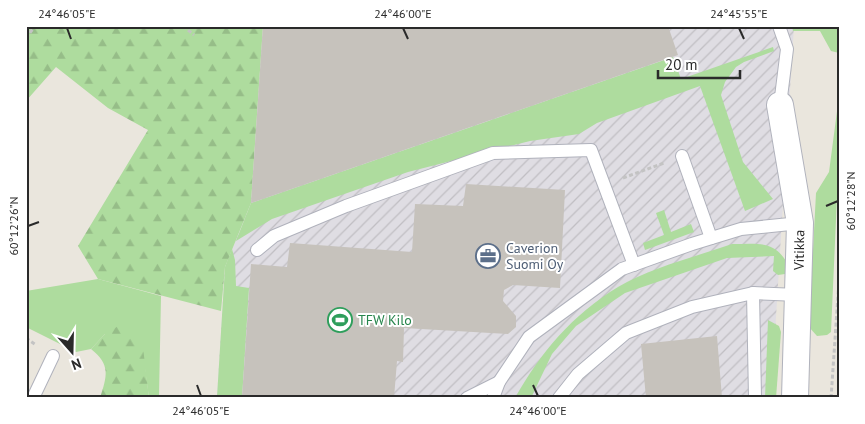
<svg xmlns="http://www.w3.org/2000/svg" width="865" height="424" font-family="'PT Sans',sans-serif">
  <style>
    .industrial { fill: url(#industrial-furrows) }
    .grass { fill: #aedc9e }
    .forest { fill: url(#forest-firs) }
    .building { fill: #c6c2bc }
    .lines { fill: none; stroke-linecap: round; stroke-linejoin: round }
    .service-casing { stroke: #b0b2bc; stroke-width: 14 }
    .minor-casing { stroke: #b0b2bc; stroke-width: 28 }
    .path { stroke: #c3c3c3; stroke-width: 3; stroke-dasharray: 4 2.5; stroke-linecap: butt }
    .service { stroke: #fff; stroke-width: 12 }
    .minor { stroke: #fff; stroke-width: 26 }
    .ticks { fill: none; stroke: #2a2a2a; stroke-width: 2 }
    .labels { text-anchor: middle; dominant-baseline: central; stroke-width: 4; stroke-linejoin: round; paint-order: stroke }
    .service-label { font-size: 14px; fill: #4e5e75; stroke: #fff; text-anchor: start }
    .street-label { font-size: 14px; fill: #2a2a2a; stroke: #fff }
    .leisure-label { font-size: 14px; fill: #27864d; stroke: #fff; text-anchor: start }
    .neatline { fill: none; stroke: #2a2a2a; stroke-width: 2 }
    .ticks-label { font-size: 12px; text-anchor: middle; fill: #2a2a2a }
  </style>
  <defs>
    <pattern id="industrial-furrows" width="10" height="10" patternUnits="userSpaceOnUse" patternTransform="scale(1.25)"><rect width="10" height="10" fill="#dfdde3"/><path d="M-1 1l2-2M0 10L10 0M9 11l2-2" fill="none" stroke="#c0bec3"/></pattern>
    <pattern id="forest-firs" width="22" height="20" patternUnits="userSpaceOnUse" patternTransform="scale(1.25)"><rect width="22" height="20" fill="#aedc9e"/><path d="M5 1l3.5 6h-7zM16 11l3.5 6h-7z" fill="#96bd88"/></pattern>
  </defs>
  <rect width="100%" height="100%" fill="#eae6dd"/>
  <!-- industrial -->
  <polygon class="industrial" points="263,26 794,26 771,398 217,398 225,267 251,203"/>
  <!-- grass -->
  <g class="grass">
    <polygon points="792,26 839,26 839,53 831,51 820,31 793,31"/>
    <polygon points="773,47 774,51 744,62 736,67 725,82 721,95 743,162 773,199 745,211 700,86 597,123 579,134 530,141 408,172 272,219 236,241 251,203 673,57 681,79"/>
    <polygon points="839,96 839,152 831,332 827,335 817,336 809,327 816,193 829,172"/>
    <polygon points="664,210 671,232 691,224 694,232 645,250 643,243 664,235 656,213"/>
    <path d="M732,244c23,0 41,-4 54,17l-1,13 -7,1 -5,-4 1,-15 -47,2 -102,35 -49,33 -24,28 -21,44h-16c26,-46 57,-83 103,-111 34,-20 77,-30 114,-43z"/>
    <polygon points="232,249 235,260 236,286 249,288 242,398 149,398 145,369 105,334 91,349 76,352 26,327 26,291 98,279 161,296 159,396 217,397 225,267"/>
    <polygon points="768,320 779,326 781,332 776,398 765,398"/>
  </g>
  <!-- forest -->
  <g class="forest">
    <polygon points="26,26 263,26 251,203 225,267 221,311 98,279 78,246 148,130 108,108 56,67 26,101"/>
    <path d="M118,326l16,4 8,9 7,59h-49c7,-22 11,-33 -9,-49l14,-15z"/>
  </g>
  <!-- building -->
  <g class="building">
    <polygon points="263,26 668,26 678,55 251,203"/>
    <polygon points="466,184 565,190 560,288 513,285 504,290 503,301 516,316 516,327 508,334 404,328 403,362 397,361 394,398 242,398 251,264 287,267 290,243 412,252 415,204 463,206"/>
    <polygon points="717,336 722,398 646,398 641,344"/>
  </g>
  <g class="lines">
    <defs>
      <g id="service">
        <polyline points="779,26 787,49 780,105"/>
        <polyline points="682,156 711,238"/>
        <polyline points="257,250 274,236 346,206 493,153 591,150 634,265"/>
        <polyline points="753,293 755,398"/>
        <polyline points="33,398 53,356"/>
        <polyline points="467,398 499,382"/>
        <polyline points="493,398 499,382 529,337 622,269 692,244 741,229 800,223"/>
        <polyline points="559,398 578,374 626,333 692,307 753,293 798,295"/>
      </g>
      <polyline id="minor" points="780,105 800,223 795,398"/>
    </defs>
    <!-- service casing -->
    <use href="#service" class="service-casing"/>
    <!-- minor casing -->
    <use href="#minor" class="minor-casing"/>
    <!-- path -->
    <g class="path">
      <polyline points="183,26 194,35"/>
      <polyline points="26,38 35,26"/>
      <polyline points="623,178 664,163"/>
      <polyline points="26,338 36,345"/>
      <polyline points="831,398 839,281"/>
    </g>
    <!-- service -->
    <use href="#service" class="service"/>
    <!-- minor -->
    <use href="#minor" class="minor"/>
  </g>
  <!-- ticks -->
  <path class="ticks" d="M67,28l4,11M403,28l5,11M739,28l5,11M826,206l12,-5M28,226l11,-4M197,385l4,11M533,385l5,11"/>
  <!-- icons -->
  <defs>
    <symbol id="office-ring" viewBox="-11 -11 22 22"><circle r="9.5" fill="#fff" stroke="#5c6f8a" stroke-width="1.5"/><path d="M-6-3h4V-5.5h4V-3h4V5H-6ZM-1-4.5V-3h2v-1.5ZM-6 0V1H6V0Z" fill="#5c6f8a"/></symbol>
    <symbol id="stadium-ring" viewBox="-11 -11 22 22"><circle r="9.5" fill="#fff" stroke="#2e9e5b" stroke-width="1.5"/><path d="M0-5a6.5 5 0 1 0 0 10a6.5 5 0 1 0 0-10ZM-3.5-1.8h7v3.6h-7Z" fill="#2e9e5b"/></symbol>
  </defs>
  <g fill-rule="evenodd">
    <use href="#office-ring" x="474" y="242" width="28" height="28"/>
    <use href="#stadium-ring" x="326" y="306" width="28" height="28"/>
  </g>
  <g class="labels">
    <!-- service labels -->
    <g class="service-label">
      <text x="506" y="248">Caverion<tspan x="506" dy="16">Suomi Oy</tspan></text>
    </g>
    <!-- street labels -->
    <g class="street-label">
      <text transform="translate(799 250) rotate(-89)">Vitikka</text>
    </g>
    <!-- leisure labels -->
    <g class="leisure-label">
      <text x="358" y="320">TFW Kilo</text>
    </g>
  </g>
  <!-- border -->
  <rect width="865" height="424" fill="none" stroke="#ffffff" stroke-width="55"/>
  <!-- north arrow -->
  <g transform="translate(72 352) rotate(160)" stroke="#ffffff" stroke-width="4" paint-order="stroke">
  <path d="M0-4L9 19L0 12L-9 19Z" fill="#2a2a2a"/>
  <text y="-8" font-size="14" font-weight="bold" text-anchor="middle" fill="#2a2a2a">N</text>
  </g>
  <!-- scale -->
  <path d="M658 70v8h82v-8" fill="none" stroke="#2a2a2a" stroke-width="2.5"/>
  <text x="665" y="70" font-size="15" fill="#2a2a2a" stroke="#ffffff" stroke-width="4" paint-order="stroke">20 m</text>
  <rect x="28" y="28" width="810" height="368" class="neatline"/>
  <g class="ticks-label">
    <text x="67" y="18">24°46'05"E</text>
    <text x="403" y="18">24°46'00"E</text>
    <text x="739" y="18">24°45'55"E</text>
    <text transform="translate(851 201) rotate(-90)" y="4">60°12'28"N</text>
    <text transform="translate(14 226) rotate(-90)" y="4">60°12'26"N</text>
    <text x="201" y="415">24°46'05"E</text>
    <text x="538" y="415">24°46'00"E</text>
  </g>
</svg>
